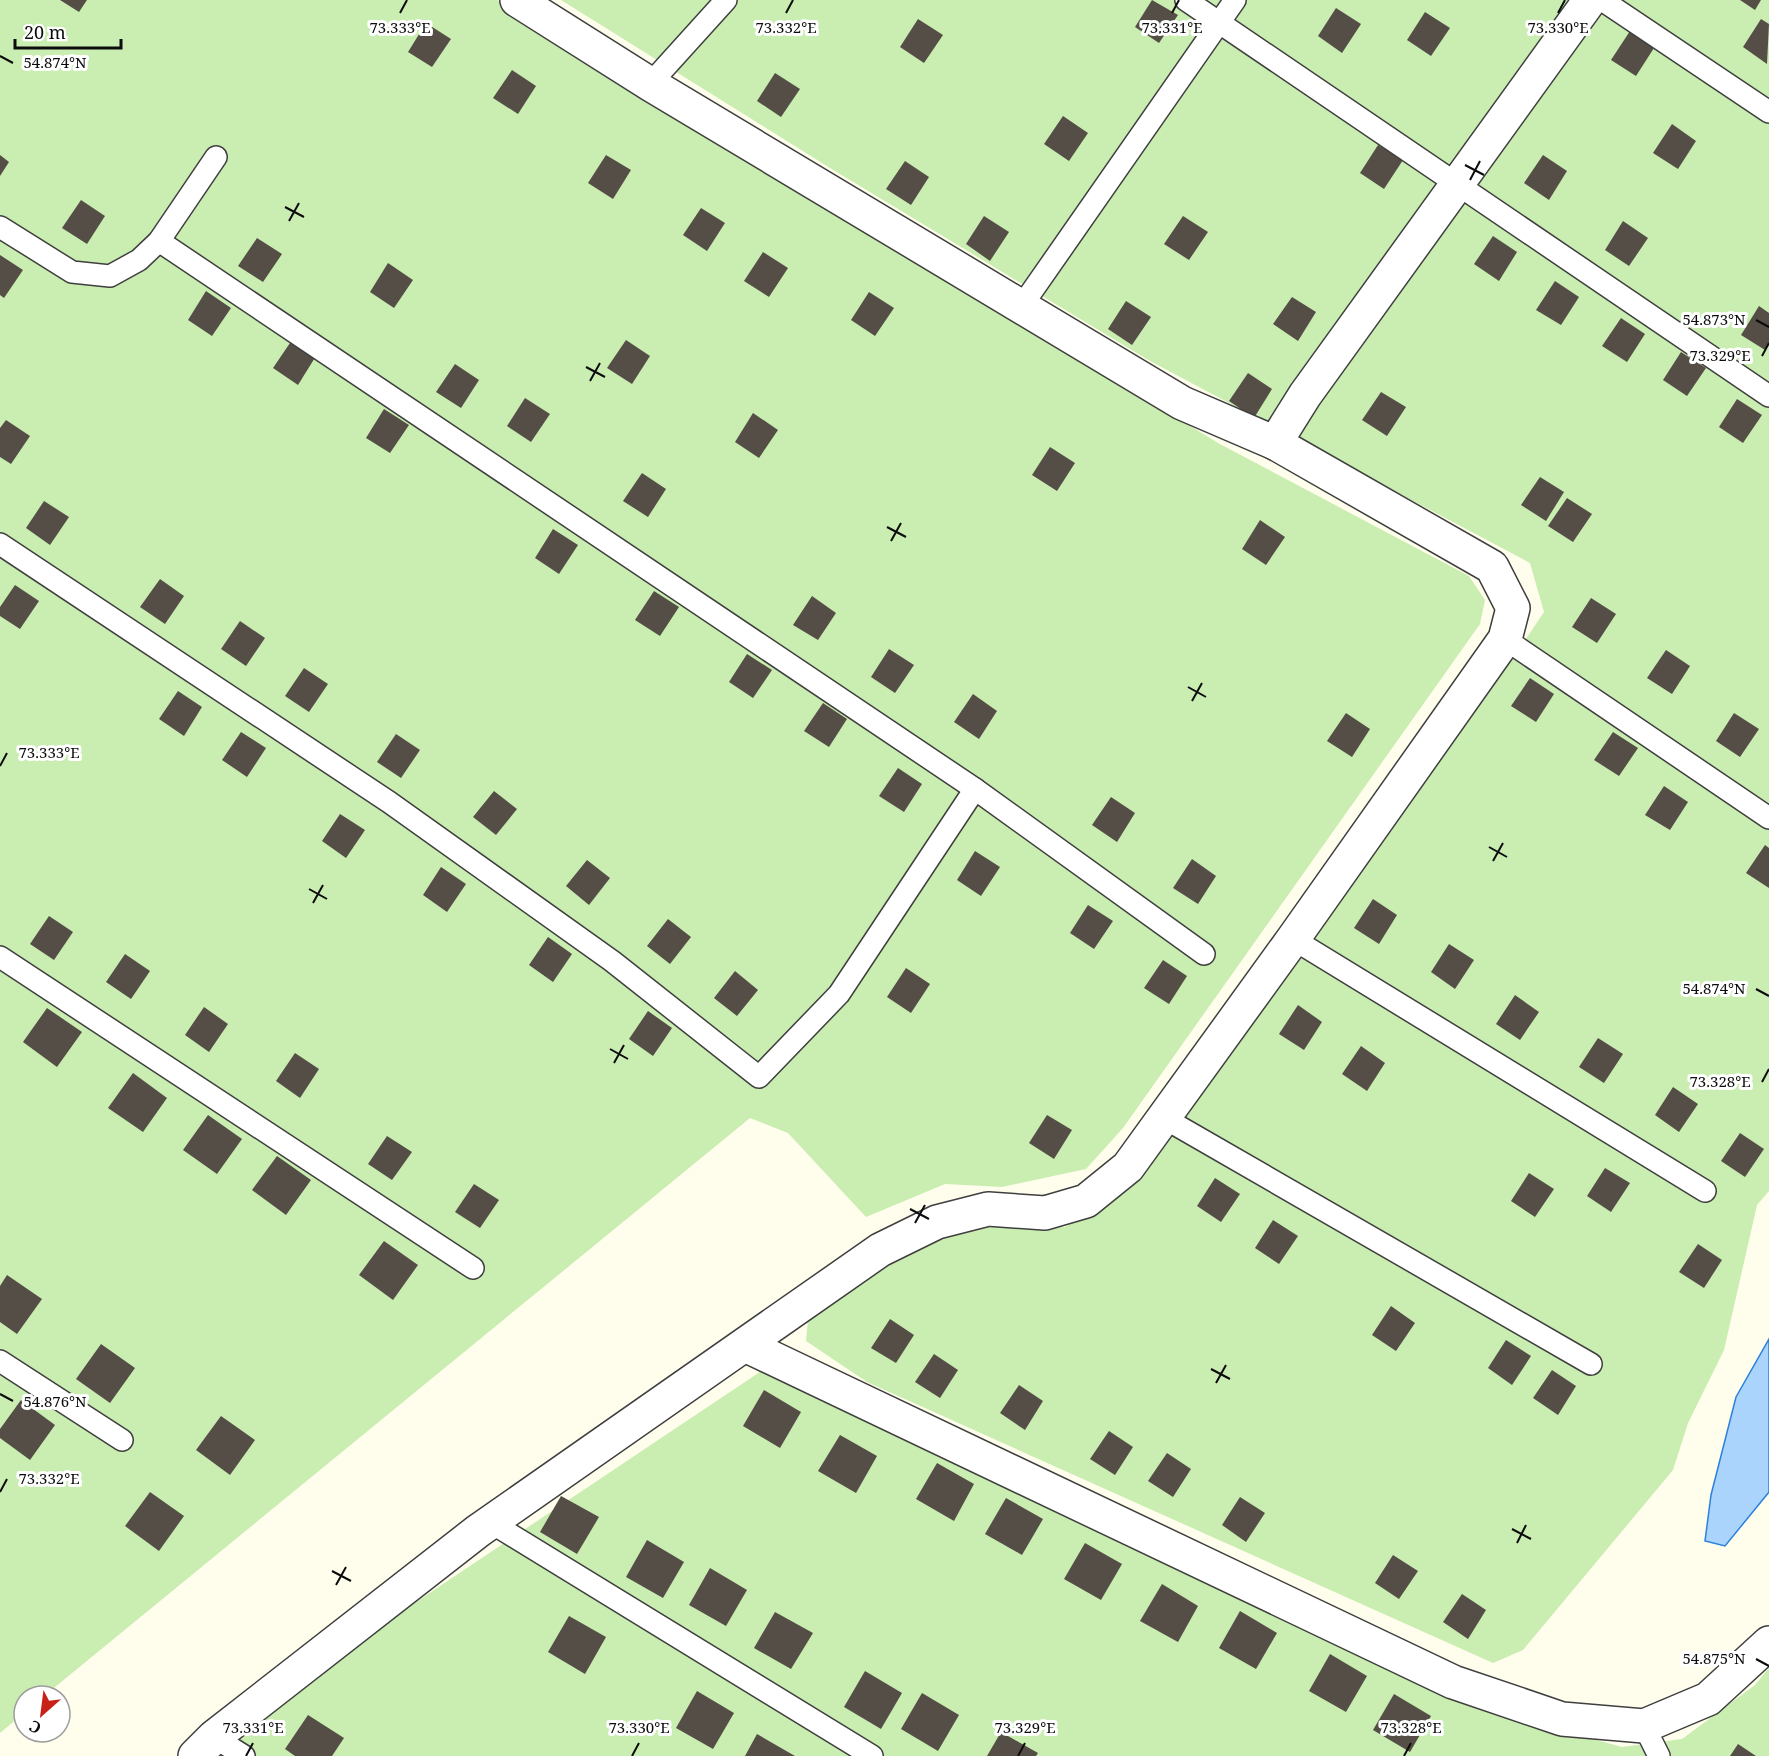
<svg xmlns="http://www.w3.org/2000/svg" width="1769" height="1756" font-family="'Noto Serif',serif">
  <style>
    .green { fill: #caedb1 }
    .water { fill: #aad4fc; stroke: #2b81d9; stroke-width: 1.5 }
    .building { fill: #554e47 }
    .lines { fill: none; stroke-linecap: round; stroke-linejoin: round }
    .lane-casing { stroke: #3f3f3f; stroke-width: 24 }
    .street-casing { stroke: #3f3f3f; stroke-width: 36 }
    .lane { stroke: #fff; stroke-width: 21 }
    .street { stroke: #fff; stroke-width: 33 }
    .ticks { fill: none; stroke: #0c0c0c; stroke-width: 2 }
    .ticks-label { font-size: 15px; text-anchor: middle; fill: #0c0c0c; stroke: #fff; stroke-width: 6; stroke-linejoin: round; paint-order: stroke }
  </style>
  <rect width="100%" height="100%" fill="#fffdeb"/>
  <!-- green -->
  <g class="green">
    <polygon points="0,0 497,0 1218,443 1469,576 1485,600 1480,624 1123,1128 1086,1169 1002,1187 945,1184 866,1217 788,1133 750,1118 44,1696 24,1696 24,1713 0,1733"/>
    <polygon points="561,0 1769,0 1769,1191 1757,1205 1724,1350 1688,1423 1673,1470 1523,1650 1493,1663 867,1382 806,1341 808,1320 928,1238 975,1222 1014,1228 1065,1227 1115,1198 1507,667 1544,612 1530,563 1150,361 830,168"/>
    <polygon points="766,1368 1523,1720 1622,1747 1682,1739 1755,1685 1769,1668 1769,1756 195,1756 214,1737"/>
  </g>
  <!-- water -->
  <polygon class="water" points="1769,1339 1769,1492 1725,1546 1705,1541 1711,1495 1736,1397"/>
  <!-- building -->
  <g class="building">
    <polygon points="60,0 87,0 79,12"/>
    <polygon points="1152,0 1178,15 1159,43 1135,27"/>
    <polygon points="1740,0 1761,0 1755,10"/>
    <polygon points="1336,8 1361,24 1342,53 1318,36"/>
    <polygon points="1425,12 1450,28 1431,56 1407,40"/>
    <polygon points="918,19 943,35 924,63 900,47"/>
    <polygon points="1761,19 1769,24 1767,64 1743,47"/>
    <polygon points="426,23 451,39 432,67 408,52"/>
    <polygon points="1630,31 1654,48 1636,76 1611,60"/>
    <polygon points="512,70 536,86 518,114 493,98"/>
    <polygon points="775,73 800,89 781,117 757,101"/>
    <polygon points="1063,116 1088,133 1069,161 1044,144"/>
    <polygon points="1672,124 1696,141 1678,169 1653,153"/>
    <polygon points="1378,145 1403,160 1384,189 1360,173"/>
    <polygon points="0,155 9,162 0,176"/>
    <polygon points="606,155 631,170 613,199 588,183"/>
    <polygon points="1543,155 1567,171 1549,200 1524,183"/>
    <polygon points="905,161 929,177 911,205 886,189"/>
    <polygon points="81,200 105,216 87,244 62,228"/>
    <polygon points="701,208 725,223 707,251 683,235"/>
    <polygon points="984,216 1009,232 990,261 966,244"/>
    <polygon points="1183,216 1208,232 1189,260 1164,244"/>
    <polygon points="1623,221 1648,238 1629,266 1605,250"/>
    <polygon points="1493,236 1517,252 1499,281 1474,264"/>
    <polygon points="257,238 282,254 263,282 238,266"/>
    <polygon points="763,252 788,268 769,297 744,281"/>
    <polygon points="0,255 23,270 4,298 0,295"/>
    <polygon points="388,263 413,280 394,308 370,292"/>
    <polygon points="1555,281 1579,297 1561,325 1536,310"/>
    <polygon points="206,291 231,308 212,336 188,320"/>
    <polygon points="869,292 894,308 875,336 851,320"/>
    <polygon points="1292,297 1316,312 1298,341 1273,324"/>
    <polygon points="1126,301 1151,317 1132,345 1108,329"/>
    <polygon points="1759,306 1769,313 1769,345 1765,350 1741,335"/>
    <polygon points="1621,318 1645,334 1627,362 1602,346"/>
    <polygon points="292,340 316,356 298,385 273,368"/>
    <polygon points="626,340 650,356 632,384 607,368"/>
    <polygon points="1681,352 1706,368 1687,396 1663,380"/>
    <polygon points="455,364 479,380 461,408 436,392"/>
    <polygon points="1248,373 1272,389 1254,418 1229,401"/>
    <polygon points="1381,392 1406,407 1387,436 1362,420"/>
    <polygon points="525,398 550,414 531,442 507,426"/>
    <polygon points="1737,399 1762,415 1743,443 1719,427"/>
    <polygon points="384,409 409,425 390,453 366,438"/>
    <polygon points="753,413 778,430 759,458 735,442"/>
    <polygon points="6,420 30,436 11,464 0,457 0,428"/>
    <polygon points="1050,447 1075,463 1057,491 1032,475"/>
    <polygon points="642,473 666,489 648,517 623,501"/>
    <polygon points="1540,477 1564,492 1546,521 1521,505"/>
    <polygon points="1567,498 1592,514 1573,542 1548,526"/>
    <polygon points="44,501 69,517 50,545 26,528"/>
    <polygon points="1260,520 1285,537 1266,565 1242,549"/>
    <polygon points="553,529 578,545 559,574 535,558"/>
    <polygon points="160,579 184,596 165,624 140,607"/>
    <polygon points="15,585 39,601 20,629 0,616 0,607"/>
    <polygon points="654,591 679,607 660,636 635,620"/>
    <polygon points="812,596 836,613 818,640 793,625"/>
    <polygon points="1591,598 1616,614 1597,643 1572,627"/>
    <polygon points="240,621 265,638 246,666 221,649"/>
    <polygon points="889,649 914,665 895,693 871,677"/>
    <polygon points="1666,650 1690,666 1672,694 1647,678"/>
    <polygon points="747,654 772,670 753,698 729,682"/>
    <polygon points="304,668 328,684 309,712 285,696"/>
    <polygon points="1530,678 1554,694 1536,722 1511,706"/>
    <polygon points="178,691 202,707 184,736 159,719"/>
    <polygon points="973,694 997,711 979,739 954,722"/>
    <polygon points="823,703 847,719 829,747 804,731"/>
    <polygon points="1346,713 1370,729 1352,757 1327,741"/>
    <polygon points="1734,713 1759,729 1740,757 1716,741"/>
    <polygon points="241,732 266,748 247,777 222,760"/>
    <polygon points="1613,732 1638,748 1619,776 1594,760"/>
    <polygon points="396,734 420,750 401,778 377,762"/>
    <polygon points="898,768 922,784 904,812 879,796"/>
    <polygon points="1664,786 1688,802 1670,830 1645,815"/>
    <polygon points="494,791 517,809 496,835 473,817"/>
    <polygon points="1111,797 1135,813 1117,842 1092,825"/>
    <polygon points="340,814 365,830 346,858 322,841"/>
    <polygon points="1765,845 1769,848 1769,888 1746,873"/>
    <polygon points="975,851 1000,867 981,896 957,880"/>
    <polygon points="1192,859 1216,876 1198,904 1173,888"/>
    <polygon points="587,860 610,878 589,905 566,886"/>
    <polygon points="441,867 466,884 447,912 423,895"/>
    <polygon points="1373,899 1397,915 1379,944 1354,928"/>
    <polygon points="1088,905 1113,921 1094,949 1070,933"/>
    <polygon points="49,916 73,932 54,960 30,944"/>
    <polygon points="668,919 691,937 670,964 647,946"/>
    <polygon points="548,937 572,954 553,982 529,965"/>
    <polygon points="1449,944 1474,960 1455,989 1431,972"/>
    <polygon points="125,954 150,971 131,999 106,982"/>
    <polygon points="1163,960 1187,976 1169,1004 1144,988"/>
    <polygon points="906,968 930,984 911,1013 887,997"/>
    <polygon points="735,971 758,990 737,1016 714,998"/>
    <polygon points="1515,995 1539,1012 1520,1040 1496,1024"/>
    <polygon points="1298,1005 1322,1022 1304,1050 1279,1034"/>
    <polygon points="204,1007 228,1024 209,1052 185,1035"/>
    <polygon points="47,1008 82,1032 57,1067 23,1042"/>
    <polygon points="648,1011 672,1028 653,1056 629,1039"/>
    <polygon points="1598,1038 1623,1054 1604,1083 1579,1067"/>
    <polygon points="1361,1046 1385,1063 1367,1091 1342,1074"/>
    <polygon points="295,1053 319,1069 300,1098 276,1081"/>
    <polygon points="133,1073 167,1098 143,1132 108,1108"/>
    <polygon points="1673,1087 1698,1104 1679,1132 1655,1115"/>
    <polygon points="208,1115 242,1139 217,1174 183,1150"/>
    <polygon points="1047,1115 1072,1130 1054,1159 1029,1143"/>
    <polygon points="1740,1133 1764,1149 1745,1177 1721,1161"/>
    <polygon points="387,1136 412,1152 392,1180 368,1164"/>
    <polygon points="277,1156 311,1180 286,1215 252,1190"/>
    <polygon points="1605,1168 1630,1183 1611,1212 1587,1196"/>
    <polygon points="1529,1173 1554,1189 1535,1217 1511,1201"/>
    <polygon points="1215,1178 1240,1194 1221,1222 1197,1206"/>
    <polygon points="474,1184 499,1200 480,1228 455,1212"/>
    <polygon points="1273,1220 1298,1236 1279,1264 1255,1248"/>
    <polygon points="384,1241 418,1265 393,1300 359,1275"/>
    <polygon points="1698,1244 1722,1260 1704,1288 1679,1272"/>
    <polygon points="7,1275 42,1299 17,1334 0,1322 0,1286"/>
    <polygon points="1391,1306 1415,1323 1396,1351 1372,1335"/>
    <polygon points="890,1319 914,1335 896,1363 871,1348"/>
    <polygon points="1506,1340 1531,1356 1512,1385 1488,1368"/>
    <polygon points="101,1344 135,1368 110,1403 76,1379"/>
    <polygon points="934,1354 958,1370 940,1398 915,1382"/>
    <polygon points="1552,1370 1576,1386 1558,1415 1533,1398"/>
    <polygon points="1019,1385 1043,1401 1025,1430 1000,1413"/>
    <polygon points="764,1390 801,1412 780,1448 743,1426"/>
    <polygon points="21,1400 55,1425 30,1460 0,1438 0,1429"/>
    <polygon points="221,1416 255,1440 230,1475 196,1450"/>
    <polygon points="1109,1431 1133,1447 1115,1475 1090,1459"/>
    <polygon points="840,1435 877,1456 856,1493 818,1471"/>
    <polygon points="1167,1453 1191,1469 1173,1497 1148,1481"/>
    <polygon points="937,1463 974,1484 954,1521 916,1499"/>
    <polygon points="150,1492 184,1516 159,1551 125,1526"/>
    <polygon points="561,1496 599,1517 577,1554 540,1532"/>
    <polygon points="1240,1497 1265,1513 1246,1542 1222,1525"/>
    <polygon points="1006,1498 1043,1519 1022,1555 985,1534"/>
    <polygon points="647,1540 684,1562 663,1598 626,1577"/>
    <polygon points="1085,1543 1122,1564 1101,1600 1064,1579"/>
    <polygon points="1393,1555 1418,1571 1399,1599 1375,1583"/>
    <polygon points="710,1568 747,1590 726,1626 689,1605"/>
    <polygon points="1162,1584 1198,1606 1178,1642 1140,1621"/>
    <polygon points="1462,1594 1486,1610 1468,1639 1443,1622"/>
    <polygon points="1240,1611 1277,1633 1256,1669 1219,1648"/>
    <polygon points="775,1612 813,1633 791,1669 754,1648"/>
    <polygon points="569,1616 606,1637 585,1674 548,1652"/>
    <polygon points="1330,1654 1367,1676 1346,1712 1309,1691"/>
    <polygon points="865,1671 902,1693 881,1729 844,1707"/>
    <polygon points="697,1691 734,1713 713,1749 676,1728"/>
    <polygon points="922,1693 959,1715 938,1751 901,1729"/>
    <polygon points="1394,1694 1431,1716 1410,1752 1373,1730"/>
    <polygon points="308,1715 344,1738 332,1756 295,1756 285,1749"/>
    <polygon points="1001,1732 1038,1753 1036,1756 987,1756"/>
    <polygon points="757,1734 795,1756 745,1756"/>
    <polygon points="1738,1744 1756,1756 1730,1756"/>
  </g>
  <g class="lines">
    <defs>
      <g id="lane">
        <polyline points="1186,0 1769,396"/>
        <polyline points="1602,0 1769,112"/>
        <polyline points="650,84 726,0"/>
        <polyline points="0,227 72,272 110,276 139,260 159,241 216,157"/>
        <polyline points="159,241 975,789 1204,954"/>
        <polyline points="1021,307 1235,0"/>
        <polyline points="0,544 389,802 612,961 759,1077 839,994 975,789"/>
        <polyline points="1505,639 1769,818"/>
        <polyline points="1293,939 1705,1191"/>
        <polyline points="0,957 473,1268"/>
        <polyline points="1164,1118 1591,1364"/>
        <polyline points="0,1361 122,1440"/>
        <polyline points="490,1522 872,1756"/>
        <polyline points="1644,1726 1659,1756"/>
        <polyline points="214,1737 244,1756"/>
      </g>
      <g id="street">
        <polyline points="517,0 650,84 1182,403 1275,443"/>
        <polyline points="745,1345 1453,1682 1562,1719 1644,1726 1708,1699 1769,1643"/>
        <polyline points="195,1756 214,1737 478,1531 880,1250 937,1222 988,1209 1045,1213 1086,1201 1128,1167 1293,939 1505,639 1513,608 1492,567 1275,443 1305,395 1590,0"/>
      </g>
    </defs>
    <!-- lane casing -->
    <use href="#lane" class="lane-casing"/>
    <!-- street casing -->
    <use href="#street" class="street-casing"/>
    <!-- lane -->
    <use href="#lane" class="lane"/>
    <!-- street -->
    <use href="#street" class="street"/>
  </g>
  <!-- ticks -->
  <path class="ticks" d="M400,13l7,-13M786,13l7,-13M1172,13l7,-13M1558,13l7,-13M0,56l13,7M1465,165l19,10M1470,180l10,-19M285,207l19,10M289,221l10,-18M1756,320l13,7M1762,356l7,-13M586,367l19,10M590,381l10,-18M887,527l19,10M891,541l10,-18M1188,687l18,10M1192,701l10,-18M0,766l7,-13M1489,847l18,10M1493,861l10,-18M309,889l18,10M313,903l10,-18M1756,989l13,7M610,1049l18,10M614,1063l10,-18M1762,1082l7,-13M910,1209l19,10M915,1223l10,-18M1211,1369l19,10M1216,1383l10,-18M0,1394l13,7M0,1492l7,-13M1512,1529l19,10M1517,1543l9,-18M332,1571l19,10M336,1585l10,-18M1756,1659l13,7M246,1756l7,-13M632,1756l7,-13M1018,1756l7,-13M1404,1756l7,-13"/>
  <g class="ticks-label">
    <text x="400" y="33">73.333°E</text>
    <text x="786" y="33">73.332°E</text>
    <text x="1172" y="33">73.331°E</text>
    <text x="1558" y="33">73.330°E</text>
    <text x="55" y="68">54.874°N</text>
    <text x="1714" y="325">54.873°N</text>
    <text x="1720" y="361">73.329°E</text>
    <text x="49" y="758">73.333°E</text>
    <text x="1714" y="994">54.874°N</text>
    <text x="1720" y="1087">73.328°E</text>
    <text x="55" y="1407">54.876°N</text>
    <text x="49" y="1484">73.332°E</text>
    <text x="1714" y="1664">54.875°N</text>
    <text x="253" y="1733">73.331°E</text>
    <text x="639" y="1733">73.330°E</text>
    <text x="1025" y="1733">73.329°E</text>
    <text x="1411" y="1733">73.328°E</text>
  </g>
  <!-- north arrow -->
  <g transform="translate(42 1714) rotate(208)"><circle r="28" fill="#ffffff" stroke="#9e9e9e" stroke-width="1.5"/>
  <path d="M0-4.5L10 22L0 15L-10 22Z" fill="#c82218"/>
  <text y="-9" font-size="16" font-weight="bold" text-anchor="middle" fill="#0c0c0c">С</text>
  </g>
  <!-- scale -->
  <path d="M15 39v9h106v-9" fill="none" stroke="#0c0c0c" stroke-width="3"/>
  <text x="24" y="39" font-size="18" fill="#0c0c0c" stroke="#ffffff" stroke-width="4.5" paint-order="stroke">20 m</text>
</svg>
